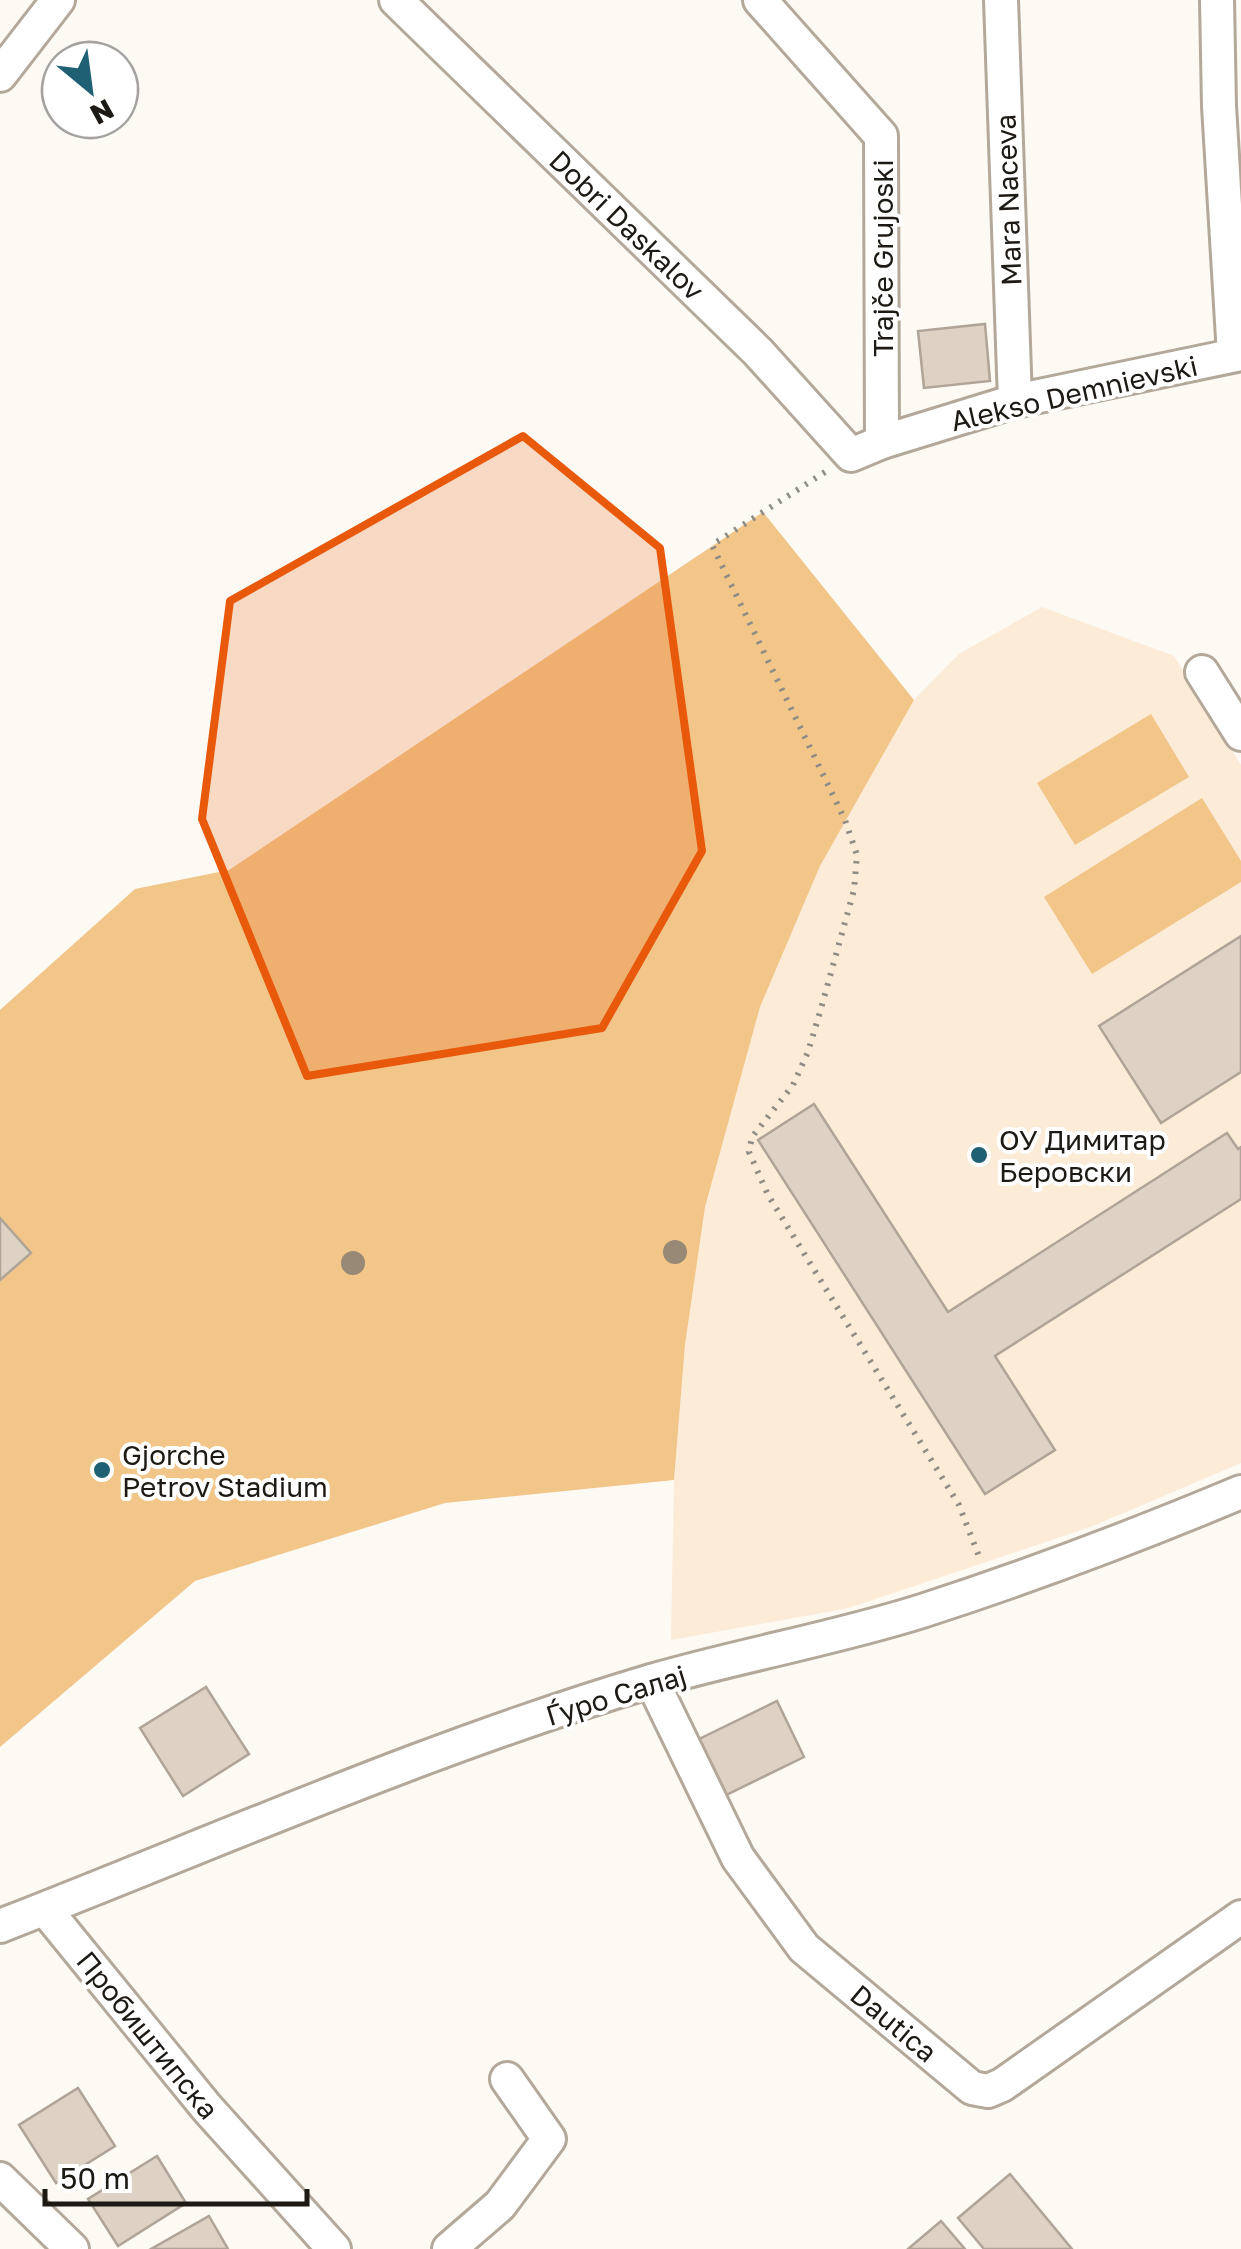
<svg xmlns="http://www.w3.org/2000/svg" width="1241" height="2249" font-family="'Golos Text',sans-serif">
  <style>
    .built { fill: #fcebd7 }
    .green { fill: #f2c589 }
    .building { fill: #ddd2c4; stroke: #afa497; stroke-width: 2.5 }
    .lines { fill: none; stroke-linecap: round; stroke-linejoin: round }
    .minor-casing { stroke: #b3a89a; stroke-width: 38 }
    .path { stroke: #8f8b85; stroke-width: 6; stroke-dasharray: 2.5 8; stroke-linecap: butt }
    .minor { stroke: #fff; stroke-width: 32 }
    .tree { fill: #978975 }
    .marked { fill: #e8590c; fill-opacity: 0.2; stroke: #e8590c; stroke-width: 8; stroke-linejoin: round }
    .poi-dot { fill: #206075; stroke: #fff; stroke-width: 4 }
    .labels { text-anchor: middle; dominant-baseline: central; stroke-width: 8; stroke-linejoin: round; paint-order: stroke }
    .street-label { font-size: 28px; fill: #1d1914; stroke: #fff }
    .poi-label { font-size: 28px; fill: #1d1914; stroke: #fff; text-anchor: start }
  </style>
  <rect width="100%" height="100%" fill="#fdf9f3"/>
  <!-- built -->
  <polygon class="built" points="1042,607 1174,656 1241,765 1241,1463 1093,1526 849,1608 671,1640 674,1480 685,1345 705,1206 760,1007 820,866 914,700 959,654"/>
  <!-- green -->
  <g class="green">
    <polygon points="763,512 914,700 820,866 760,1007 705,1207 685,1345 674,1480 445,1503 195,1581 0,1747 0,1010 135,889 229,870"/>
    <polygon points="1151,714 1189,777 1075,845 1037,783"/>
    <polygon points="1202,798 1241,861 1241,882 1092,974 1044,897"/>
  </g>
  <!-- building -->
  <g class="building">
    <polygon points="985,324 990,381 924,388 918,331"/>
    <polygon points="1241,936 1241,1072 1161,1123 1099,1026"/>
    <polygon points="814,1104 948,1312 1227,1133 1238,1149 1241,1147 1241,1199 995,1356 1055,1450 985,1494 758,1140"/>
    <polygon points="0,1218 31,1253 0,1280"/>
    <polygon points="206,1687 249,1754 183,1796 140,1728"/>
    <polygon points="777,1701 804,1757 722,1797 695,1741"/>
    <polygon points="78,2088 115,2146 56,2183 19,2125"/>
    <polygon points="157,2156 186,2203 118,2246 88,2199"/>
    <polygon points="1010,2174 1072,2249 984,2249 958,2218"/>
    <polygon points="209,2216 228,2249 151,2249"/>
    <polygon points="941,2221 965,2249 908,2249"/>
  </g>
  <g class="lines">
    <defs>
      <g id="minor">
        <polyline points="396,0 758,352 851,455 882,442 1015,401 1241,354"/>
        <polyline points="760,0 881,136 882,442"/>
        <polyline points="1001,0 1015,401"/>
        <polyline points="1217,0 1219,106 1234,355"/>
        <polyline points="0,75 58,0"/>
        <polyline points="1202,672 1241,734"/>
        <polyline points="652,1681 738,1858 804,1948 972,2088 988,2091 1002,2085 1241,1917"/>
        <polyline points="45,1909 207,2108 334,2249"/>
        <path d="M0,1926c216,-84 429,-179 651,-245 90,-26 182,-42 271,-70 108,-35 214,-75 319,-119"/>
        <polyline points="0,2179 72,2249"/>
        <polyline points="449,2249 500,2205 549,2139 507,2079"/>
      </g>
    </defs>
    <!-- minor casing -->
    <use href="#minor" class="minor-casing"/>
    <!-- path -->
    <polyline class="path" points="825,472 712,545 845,820 857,855 854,890 820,1012 808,1052 793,1085 752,1137 749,1152 768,1195 959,1505 980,1559"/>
    <!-- minor -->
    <use href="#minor" class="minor"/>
  </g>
  <!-- trees -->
  <g class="tree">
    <circle cx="675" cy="1252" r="12"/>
    <circle cx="353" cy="1263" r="12"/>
  </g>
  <!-- marked area -->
  <path class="marked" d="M523,436l137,112 42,303 -100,177 -295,48 -105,-257 28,-218z"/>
  <!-- markers -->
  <g class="poi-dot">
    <circle cx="979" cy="1155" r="10"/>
    <circle cx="102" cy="1470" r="10"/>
  </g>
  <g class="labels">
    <!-- street labels -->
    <g class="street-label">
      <text transform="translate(1008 200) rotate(-92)">Mara Naceva</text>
      <text transform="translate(627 225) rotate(44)">Dobri Daskalov</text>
      <text transform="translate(882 258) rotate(-90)">Trajče Grujoski</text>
      <text transform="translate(1074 393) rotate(-13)">Alekso Demnievski</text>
      <text transform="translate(616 1695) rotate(-17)">Ѓуро Салај</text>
      <text transform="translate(894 2023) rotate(40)">Dautica</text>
      <text transform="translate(148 2035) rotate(51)">Пробиштипска</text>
    </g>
    <!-- poi labels -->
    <g class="poi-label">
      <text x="999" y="1139">ОУ Димитар<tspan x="999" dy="32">Беровски</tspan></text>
      <text x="122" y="1454">Gjorche<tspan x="122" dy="32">Petrov Stadium</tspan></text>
    </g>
  </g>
  <!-- north arrow -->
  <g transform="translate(90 90) rotate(151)"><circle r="48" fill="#ffffff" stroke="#a5a3a1" stroke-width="2.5"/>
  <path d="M0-8L18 38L0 25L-18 38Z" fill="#206075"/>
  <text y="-15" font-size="28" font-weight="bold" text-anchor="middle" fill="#1d1914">N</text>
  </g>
  <!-- scale -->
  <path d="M45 2189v15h262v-15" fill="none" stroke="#1d1914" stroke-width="5"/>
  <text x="60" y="2189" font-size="30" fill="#1d1914" stroke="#ffffff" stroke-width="8" paint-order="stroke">50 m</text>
</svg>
